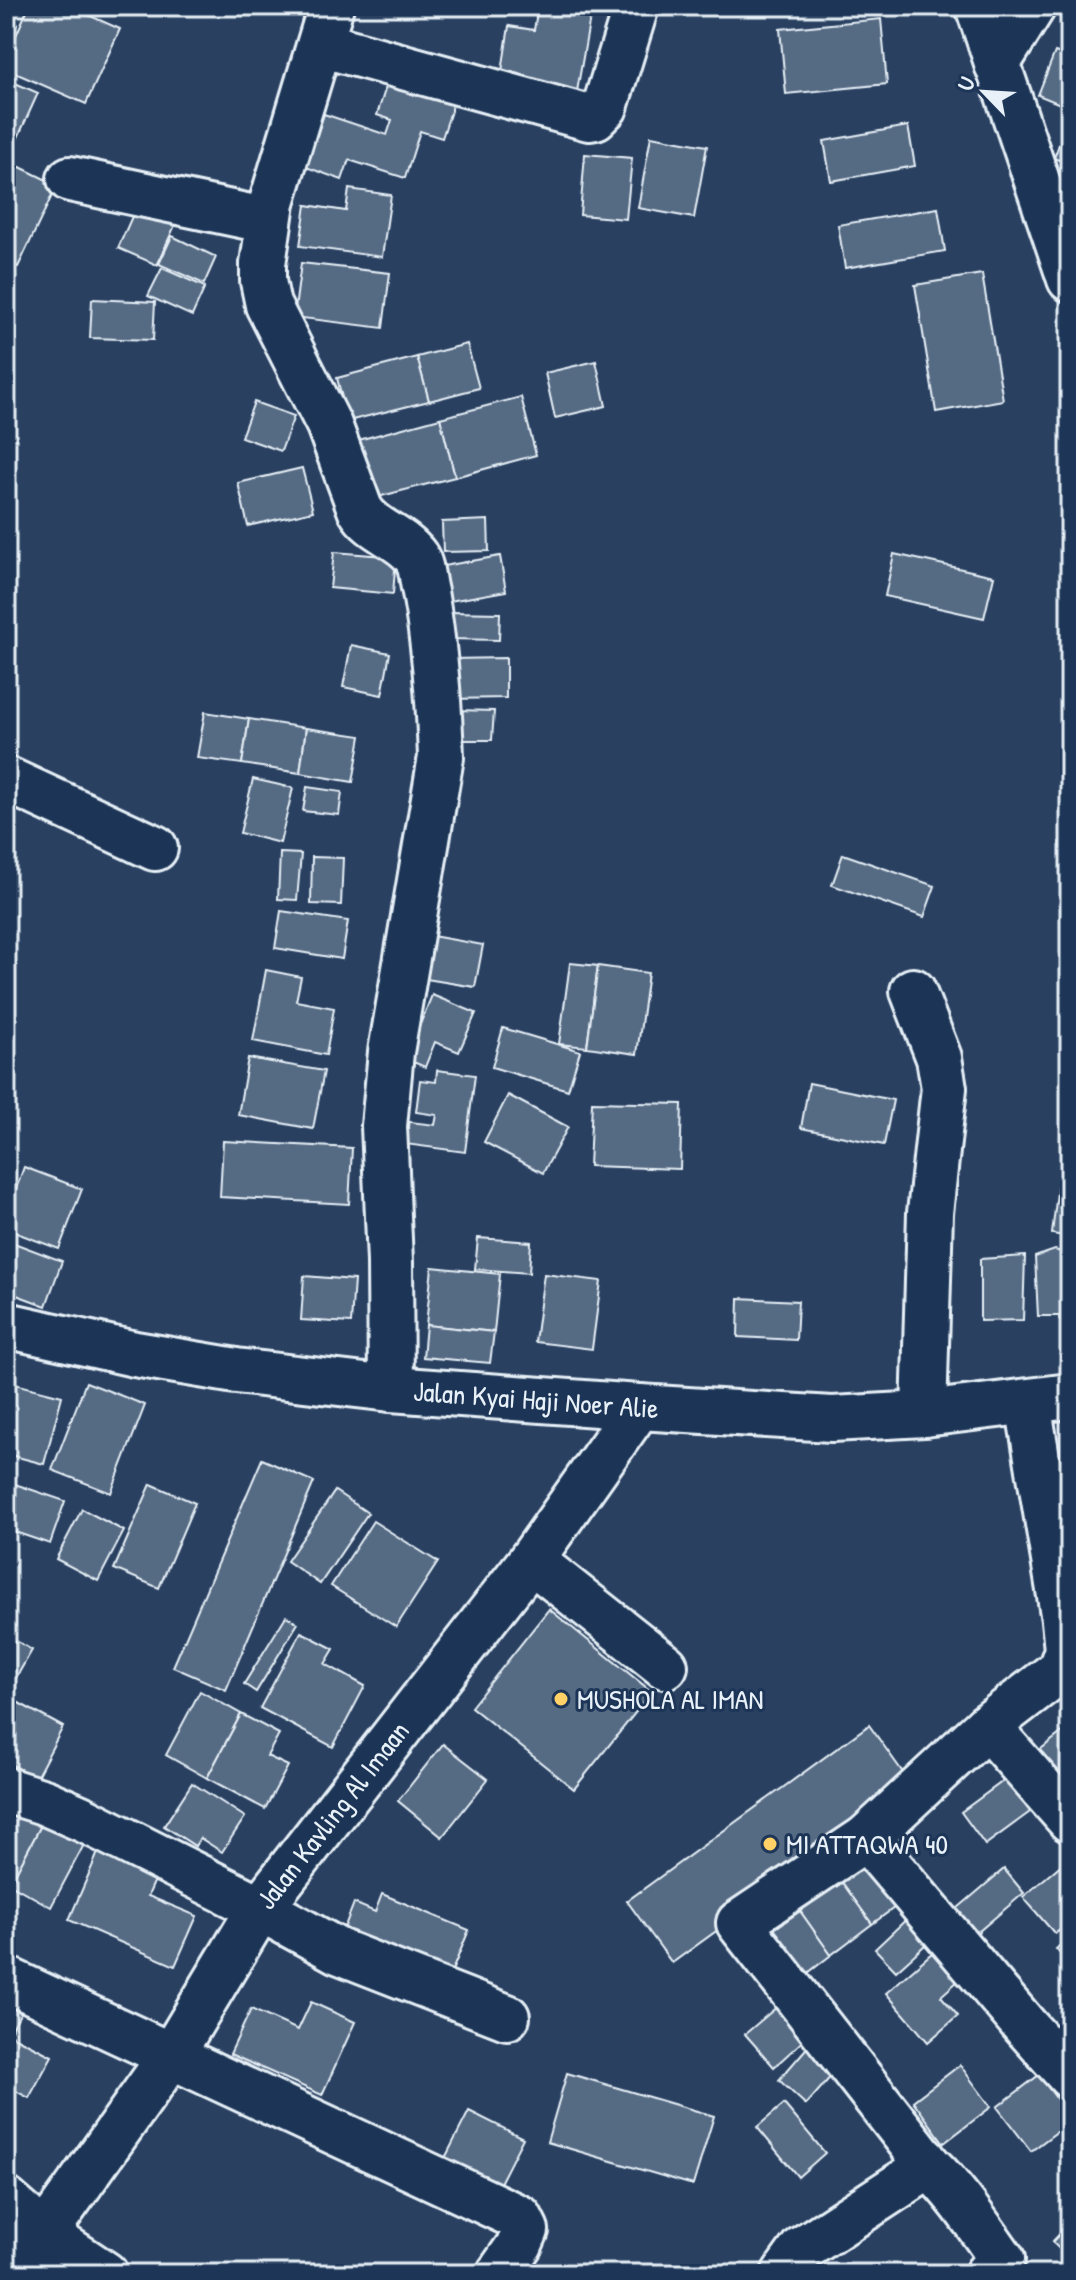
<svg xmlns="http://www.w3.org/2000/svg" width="1076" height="2280" font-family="'Patrick Hand',sans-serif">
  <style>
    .building { fill: #556a83; stroke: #e8f1f8; stroke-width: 2 }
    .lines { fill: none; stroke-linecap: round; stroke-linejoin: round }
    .minor-casing { stroke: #e8f1f8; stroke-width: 50 }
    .tertiary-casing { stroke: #e8f1f8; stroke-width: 50 }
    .minor { stroke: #1d3557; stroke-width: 44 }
    .tertiary { stroke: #1d3557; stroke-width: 44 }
    .poi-dot { fill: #ffd166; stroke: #1d3557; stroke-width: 3 }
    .labels { text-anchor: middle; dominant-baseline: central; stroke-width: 6; stroke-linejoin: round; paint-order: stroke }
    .street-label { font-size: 28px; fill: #e8f1f8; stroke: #1d3557 }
    .poi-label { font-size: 28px; fill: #e8f1f8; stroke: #1d3557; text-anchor: start }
  </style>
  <rect width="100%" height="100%" fill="#294061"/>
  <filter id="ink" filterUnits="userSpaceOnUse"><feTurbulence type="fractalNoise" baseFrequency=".0125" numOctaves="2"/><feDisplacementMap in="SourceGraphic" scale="16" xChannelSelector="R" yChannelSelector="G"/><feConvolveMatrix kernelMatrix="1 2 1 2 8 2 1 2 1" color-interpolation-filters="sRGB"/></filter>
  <g filter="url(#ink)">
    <!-- building -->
    <g class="building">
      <polygon points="29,6 68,6 120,29 86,104 6,69 6,58"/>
      <polygon points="538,6 592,6 576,97 500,84 509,26 534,30"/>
      <polygon points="6,19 17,24 6,49"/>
      <polygon points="881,19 887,84 786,94 780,29"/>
      <polygon points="1055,52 1070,57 1070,108 1038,95"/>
      <polygon points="389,77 455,99 442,138 420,131 405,178 349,160 342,180 306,167 324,114 387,135 392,120 377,115"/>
      <polygon points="6,79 38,93 6,164"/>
      <polygon points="1067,123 1070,124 1070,165 1054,158"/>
      <polygon points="908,126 915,166 831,181 824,141"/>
      <polygon points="651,136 707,146 694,218 638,208"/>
      <polygon points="585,154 632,158 626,219 580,215"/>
      <polygon points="12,163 57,185 18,267 6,262 6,175"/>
      <polygon points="349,189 391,195 382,257 300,246 306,205 346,211"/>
      <polygon points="137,205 176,223 157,265 118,248"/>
      <polygon points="938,208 945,251 845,268 838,225"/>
      <polygon points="172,236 216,257 204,284 159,264"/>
      <polygon points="301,263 390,273 383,328 294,317"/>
      <polygon points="162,268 205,287 192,316 148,296"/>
      <polygon points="982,274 1003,400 936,412 915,285"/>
      <polygon points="92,299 155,302 153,340 90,338"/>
      <polygon points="467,344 479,388 429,401 417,357"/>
      <polygon points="417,357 429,401 348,421 337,378"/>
      <polygon points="596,361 606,406 555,418 545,373"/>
      <polygon points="521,397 536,455 455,477 440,418"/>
      <polygon points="254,402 294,416 281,451 241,437"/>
      <polygon points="440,418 455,477 370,499 355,441"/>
      <polygon points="302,468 313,511 248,526 238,483"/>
      <polygon points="488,520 489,551 443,552 442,522"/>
      <polygon points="334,552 396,557 393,594 330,588"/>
      <polygon points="894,554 994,576 984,618 885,596"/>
      <polygon points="500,556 506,591 438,603 432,568"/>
      <polygon points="449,612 500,613 499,640 449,639"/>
      <polygon points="351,645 390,653 382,695 343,687"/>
      <polygon points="506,658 506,698 448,699 449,659"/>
      <polygon points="455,710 494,711 492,740 455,740"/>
      <polygon points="205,712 249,719 242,764 197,758"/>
      <polygon points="249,719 306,728 300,773 242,764"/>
      <polygon points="306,728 361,736 353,782 300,773"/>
      <polygon points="253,779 293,788 280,843 240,833"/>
      <polygon points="307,787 342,792 339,815 303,811"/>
      <polygon points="280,853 301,854 297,900 278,899"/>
      <polygon points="843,854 935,886 924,917 832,885"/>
      <polygon points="312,857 343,858 341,905 311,904"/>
      <polygon points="281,911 348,921 342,959 275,948"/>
      <polygon points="421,934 483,945 475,987 414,977"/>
      <polygon points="570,963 598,966 587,1047 559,1044"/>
      <polygon points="598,966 648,973 637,1054 587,1047"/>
      <polygon points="266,970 301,977 296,1001 334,1008 326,1055 253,1041"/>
      <polygon points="432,995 476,1013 459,1052 435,1042 425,1067 406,1059"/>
      <polygon points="503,1028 580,1051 568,1090 492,1067"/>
      <polygon points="248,1058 324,1071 313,1129 238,1115"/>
      <polygon points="437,1070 475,1075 465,1152 390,1142 393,1120 435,1125 437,1115 416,1112 420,1080 436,1082"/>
      <polygon points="809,1083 893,1100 884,1145 801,1128"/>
      <polygon points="508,1095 568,1127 543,1173 484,1142"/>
      <polygon points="592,1102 682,1104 680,1169 589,1166"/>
      <polygon points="223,1141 352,1148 349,1204 220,1197"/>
      <polygon points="24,1167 82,1189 59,1249 6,1229 6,1216"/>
      <polygon points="1058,1184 1070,1185 1070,1237 1052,1234"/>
      <polygon points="478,1238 531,1242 529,1273 475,1269"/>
      <polygon points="6,1240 62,1261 46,1306 6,1291"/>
      <polygon points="1055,1250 1070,1255 1070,1320 1060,1316 1038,1316 1035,1257"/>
      <polygon points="1025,1256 1023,1320 980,1321 980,1259"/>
      <polygon points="432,1267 500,1274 494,1332 426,1325"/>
      <polygon points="544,1274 601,1281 592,1349 535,1342"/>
      <polygon points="304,1276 354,1280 351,1323 301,1320"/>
      <polygon points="739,1298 798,1301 796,1340 738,1337"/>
      <polygon points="426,1325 494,1332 490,1363 423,1357"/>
      <polygon points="7,1382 62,1396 44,1464 6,1454"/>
      <polygon points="86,1382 145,1405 111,1493 52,1470"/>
      <polygon points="262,1459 314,1482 226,1690 173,1667"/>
      <polygon points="6,1481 65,1501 50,1544 6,1529"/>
      <polygon points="151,1484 195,1503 159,1588 114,1569"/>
      <polygon points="335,1491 368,1513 320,1584 287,1561"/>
      <polygon points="82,1509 124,1531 98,1581 56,1559"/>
      <polygon points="373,1521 438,1562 396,1627 331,1586"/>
      <polygon points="549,1609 652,1692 574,1789 471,1707"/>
      <polygon points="286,1616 298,1623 256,1692 244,1684"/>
      <polygon points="301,1632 334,1649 325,1664 365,1686 333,1747 260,1708"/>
      <polygon points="6,1635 32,1650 6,1695"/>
      <polygon points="200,1691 241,1714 207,1778 166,1755"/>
      <polygon points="17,1702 63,1727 36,1778 6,1761 6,1722"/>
      <polygon points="241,1714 279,1734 267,1756 288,1766 265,1809 207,1778"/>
      <polygon points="869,1725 914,1788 672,1963 627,1901"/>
      <polygon points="1070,1726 1070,1775 1060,1783 1036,1753"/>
      <polygon points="443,1744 488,1779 442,1837 398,1801"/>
      <polygon points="1006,1779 1030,1812 985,1845 961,1812"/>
      <polygon points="192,1783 245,1817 222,1852 200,1838 195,1846 164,1826"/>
      <polygon points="6,1812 46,1816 10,1884 6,1882"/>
      <polygon points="46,1816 87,1839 51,1907 10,1884"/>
      <polygon points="103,1841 161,1866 148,1896 197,1916 175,1966 69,1920"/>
      <polygon points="1069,1858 1070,1921 1055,1934 1023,1897"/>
      <polygon points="871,1859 902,1902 872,1924 841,1881"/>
      <polygon points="1004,1869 1024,1893 972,1937 952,1913"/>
      <polygon points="841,1881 872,1924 831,1955 800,1911"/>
      <polygon points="382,1894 469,1930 447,1983 340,1939 354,1903 375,1912"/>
      <polygon points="800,1911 831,1955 804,1976 770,1932"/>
      <polygon points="912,1914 934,1937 896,1971 875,1949"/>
      <polygon points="1070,1936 1070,1965 1056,1949"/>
      <polygon points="933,1952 958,1981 941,1996 958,2016 928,2042 886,1993"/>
      <polygon points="311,2002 355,2022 322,2095 230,2054 251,2009 298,2030"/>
      <polygon points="6,2004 21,2012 9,2034 52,2056 29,2098 6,2086"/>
      <polygon points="778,2006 806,2038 774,2067 745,2034"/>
      <polygon points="811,2043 839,2067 806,2105 779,2080"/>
      <polygon points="960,2065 991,2107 944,2143 913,2101"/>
      <polygon points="567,2073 714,2116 693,2185 547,2142"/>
      <polygon points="1039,2075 1070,2117 1070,2122 1031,2151 997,2107"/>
      <polygon points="784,2104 825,2153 798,2177 757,2127"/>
      <polygon points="469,2111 523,2138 497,2189 443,2162"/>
      <polygon points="1070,2223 1070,2259 1052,2242"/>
    </g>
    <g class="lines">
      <defs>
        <g id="minor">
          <path d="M331,6l-59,196 -9,62v17l5,24 61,120 31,84c12,22 41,27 56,48 6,9 6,24 9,35 10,55 14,109 16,165l-50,295 -7,74 6,136 1,127"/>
          <polyline points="978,6 1070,279"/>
          <polyline points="320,44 589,118 595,117 605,107 634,13"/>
          <polyline points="997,64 1033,6"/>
          <polyline points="70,179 269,221"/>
          <polyline points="6,779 155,848"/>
          <polyline points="913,991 939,1058 944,1088 930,1213 924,1414"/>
          <polyline points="531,1560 665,1666"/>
          <polyline points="987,1726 1070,1820"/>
          <polyline points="6,1790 44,1802 85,1820 260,1908 338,1951 507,2017"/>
          <polyline points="866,1838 1026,2027 1070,2076"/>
          <polyline points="6,1979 520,2218 526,2230 520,2244 499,2274"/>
          <polyline points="6,2200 45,2234 105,2274"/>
          <path id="s1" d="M16,2274l155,-218 89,-148 271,-348 108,-153"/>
          <polyline points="784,2274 802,2249 929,2166"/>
          <path d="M987,2274l15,-15c-23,-32 -44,-65 -73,-93l-190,-243 127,-85 121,-112 73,-56 7,-20 -3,-30 -36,-217"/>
        </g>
        <g id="tertiary">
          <path id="s2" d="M6,1325l129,29 101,17 155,18 248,18 193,12 92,-5 146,-18"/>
        </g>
      </defs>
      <!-- minor casing -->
      <use href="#minor" class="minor-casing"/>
      <!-- tertiary casing -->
      <use href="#tertiary" class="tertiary-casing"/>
      <!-- minor -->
      <use href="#minor" class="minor"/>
      <!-- tertiary -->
      <use href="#tertiary" class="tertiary"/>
    </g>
  </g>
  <!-- markers -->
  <g class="poi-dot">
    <circle cx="561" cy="1699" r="8"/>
    <circle cx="770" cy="1844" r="8"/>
  </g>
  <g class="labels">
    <!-- street labels -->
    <g class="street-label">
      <text stroke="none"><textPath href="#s2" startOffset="536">Jalan Kyai Haji Noer Alie</textPath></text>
      <text stroke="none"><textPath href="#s1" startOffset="558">Jalan Kavling Al Imaan</textPath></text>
    </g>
    <!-- poi labels -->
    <g class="poi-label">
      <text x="577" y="1699">MUSHOLA AL IMAN</text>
      <text x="786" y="1844">MI ATTAQWA 40</text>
    </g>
  </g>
  <!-- margin -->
  <rect width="1076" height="2280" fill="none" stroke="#1d3557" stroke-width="32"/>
  <rect x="16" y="16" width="1044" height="2248" fill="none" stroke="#e8f1f8" stroke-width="3" filter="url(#ink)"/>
  <!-- north arrow -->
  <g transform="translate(984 92) rotate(295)" stroke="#1d3557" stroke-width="6" paint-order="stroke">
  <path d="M0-6L14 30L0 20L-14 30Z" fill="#e8f1f8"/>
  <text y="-12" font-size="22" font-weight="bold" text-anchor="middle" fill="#e8f1f8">U</text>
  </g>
</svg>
